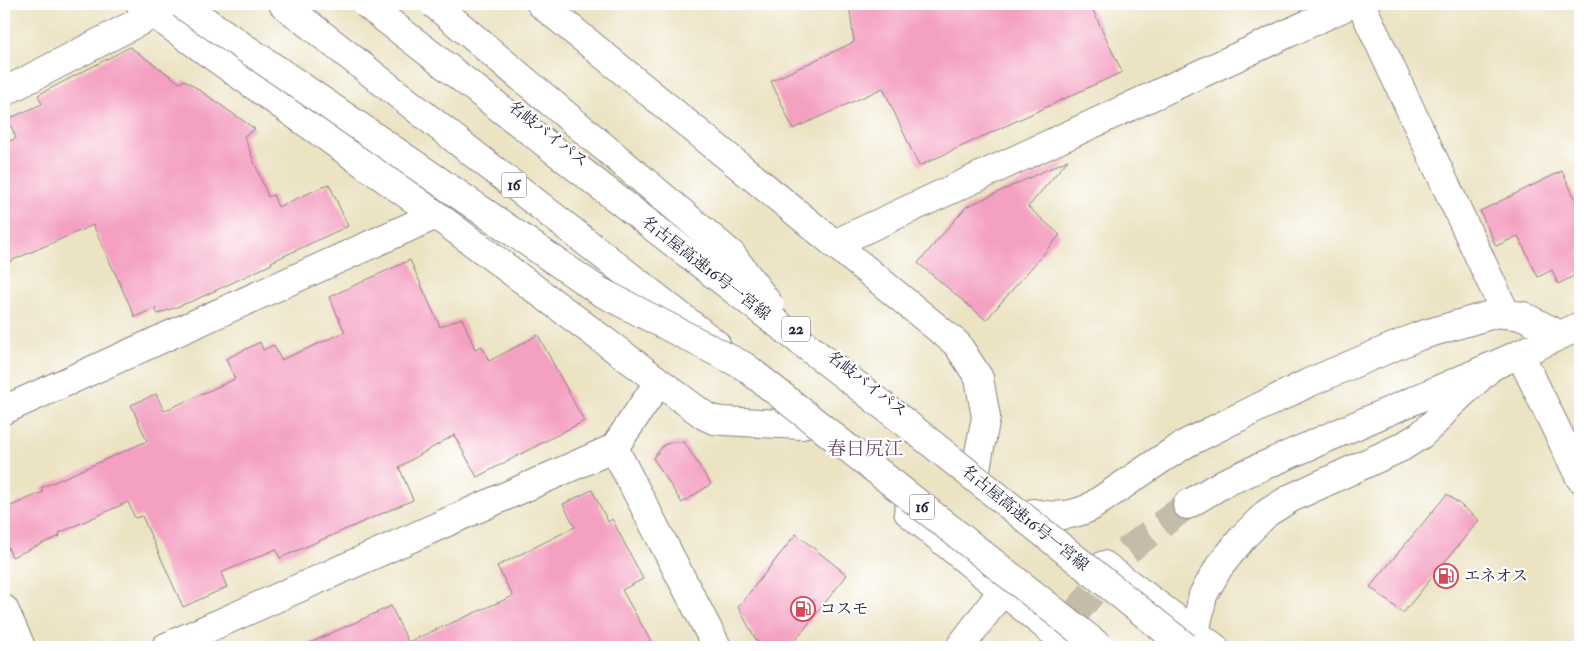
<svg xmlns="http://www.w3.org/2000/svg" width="1584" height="651" font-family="'IM FELL Double Pica','Noto Serif JP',serif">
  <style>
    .building { fill: #f4a0c1 }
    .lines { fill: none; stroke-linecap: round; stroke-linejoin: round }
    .tertiary-tunnel { stroke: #c4bca8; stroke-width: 28; stroke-dasharray: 28 14; stroke-linecap: butt }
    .minor-casing { stroke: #87827f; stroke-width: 30 }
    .tertiary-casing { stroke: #87827f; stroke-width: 30 }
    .trunk-casing { stroke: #87827f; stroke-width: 30 }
    .motorway-casing { stroke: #87827f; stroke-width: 30 }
    .minor { stroke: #fff; stroke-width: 28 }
    .tertiary { stroke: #fff; stroke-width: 28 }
    .trunk { stroke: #fff; stroke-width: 28 }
    .motorway { stroke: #fff; stroke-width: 28 }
    .motorway-bridge-casing { stroke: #87827f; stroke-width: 30; stroke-linecap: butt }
    .motorway-bridge { stroke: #fff; stroke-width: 28 }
    .labels { text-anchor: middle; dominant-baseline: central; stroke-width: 4.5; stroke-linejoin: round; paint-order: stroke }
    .shield { fill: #fff; stroke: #646476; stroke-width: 1 }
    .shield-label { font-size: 15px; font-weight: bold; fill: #22223b }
    .street-label { font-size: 16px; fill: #22223b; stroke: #fff }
    .poi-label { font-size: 16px; fill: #22223b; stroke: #fff; text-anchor: start }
    .quarter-label { font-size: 19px; fill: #6c4e6a; stroke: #fff }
  </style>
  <rect width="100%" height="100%" fill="#fff"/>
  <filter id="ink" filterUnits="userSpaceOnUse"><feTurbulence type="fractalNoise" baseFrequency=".02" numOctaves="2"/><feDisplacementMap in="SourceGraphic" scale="10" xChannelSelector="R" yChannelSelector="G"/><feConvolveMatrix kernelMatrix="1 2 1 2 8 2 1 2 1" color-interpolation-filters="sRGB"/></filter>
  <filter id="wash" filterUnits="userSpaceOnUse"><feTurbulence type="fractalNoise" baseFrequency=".0096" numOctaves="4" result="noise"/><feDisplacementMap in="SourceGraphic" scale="20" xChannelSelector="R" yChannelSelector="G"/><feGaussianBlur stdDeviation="1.12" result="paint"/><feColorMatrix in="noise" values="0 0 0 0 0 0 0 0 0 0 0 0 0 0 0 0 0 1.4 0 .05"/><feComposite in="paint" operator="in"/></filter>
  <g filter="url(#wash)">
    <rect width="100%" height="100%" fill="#ece3c3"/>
    <g id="blocks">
      <!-- building -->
      <g class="building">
        <polygon points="849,4 1090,4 1122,72 919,166 883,88 793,129 771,81 854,42"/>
        <polygon points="130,47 180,83 185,80 255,129 244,136 268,197 273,195 278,207 329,184 348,226 271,262 272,264 195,300 158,314 155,308 135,317 93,225 4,264 4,144 16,138 8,119 42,104 38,95"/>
        <polygon points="1068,160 1028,207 1060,235 986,320 918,263 966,207"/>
        <polygon points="1562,171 1580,209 1580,273 1558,284 1552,270 1538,277 1518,236 1496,246 1480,211"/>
        <polygon points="410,260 440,327 462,318 475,349 482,346 489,361 538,335 584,421 477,477 454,435 399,467 413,500 280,558 276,549 221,573 227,587 183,607 142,516 135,518 128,502 59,533 60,536 12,557 4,538 4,509 43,492 41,488 147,441 131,405 156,394 164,411 235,379 226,359 260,342 263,350 274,345 281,360 345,332 329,297"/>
        <polygon points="673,442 684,442 711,484 682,503 653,458 664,445"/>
        <polygon points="592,490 608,522 612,519 643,579 622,590 654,647 301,647 391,606 408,642 513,596 497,566 575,527 563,504"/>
        <polygon points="1447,494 1479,520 1403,613 1370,587"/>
        <polygon points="796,534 847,575 790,647 760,647 738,607"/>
      </g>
    </g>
  </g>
  <g filter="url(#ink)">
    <use href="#blocks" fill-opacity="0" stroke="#87827f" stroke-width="1"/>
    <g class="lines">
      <!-- tertiary-tunnel -->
      <polyline class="tertiary-tunnel" points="1047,647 1128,550 1187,505"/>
      <defs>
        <g id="minor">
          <polyline points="140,4 436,215 705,416 714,420 723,421 801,425"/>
          <polyline points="541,4 957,344 979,378 986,417 976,468"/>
          <polyline points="1361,4 1506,314"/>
          <polyline points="4,92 154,14"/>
          <polyline points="834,244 1351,4"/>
          <polyline points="1497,313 1523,316 1560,335"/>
          <polyline points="1580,326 1520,354 1580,478"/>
          <polyline points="4,410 436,215"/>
          <polyline points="614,448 658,383"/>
          <polyline points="4,609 21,647"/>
          <polyline points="960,647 1003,590"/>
        </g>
        <g id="tertiary">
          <polyline points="1187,505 1224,483 1520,354"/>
          <polyline points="166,647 614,448 717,647"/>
        </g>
        <g id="trunk">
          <polyline points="908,512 1071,647"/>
          <path d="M1033,513c23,4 35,4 56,-5l71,-48 27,-17 121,-60 111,-47 78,-23"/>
          <polyline points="1104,565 1214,647"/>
          <polyline points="1195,633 1203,595 1219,567 1244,536 1267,513 1291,498 1402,447 1421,435 1435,422 1449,406 1491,367"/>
        </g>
        <polyline id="motorway" points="283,4 716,344"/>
      </defs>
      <!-- minor casing -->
      <use href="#minor" class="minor-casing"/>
      <!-- tertiary casing -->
      <use href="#tertiary" class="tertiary-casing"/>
      <!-- trunk casing -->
      <use href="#trunk" class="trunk-casing"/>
      <!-- motorway casing -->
      <use href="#motorway" class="motorway-casing"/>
      <!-- minor -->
      <use href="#minor" class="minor"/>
      <!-- tertiary -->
      <use href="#tertiary" class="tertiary"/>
      <!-- trunk -->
      <use href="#trunk" class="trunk"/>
      <!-- motorway -->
      <use href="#motorway" class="motorway"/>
      <defs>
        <g id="motorway-bridge">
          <polyline points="181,4 599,291 744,366 1100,647"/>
          <polyline points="366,4 921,435 1186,647"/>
          <polyline points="434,4 731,254 770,306"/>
        </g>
      </defs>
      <!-- motorway-bridge casing -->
      <use href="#motorway-bridge" class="motorway-bridge-casing"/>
      <!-- motorway-bridge -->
      <use href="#motorway-bridge" class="motorway-bridge"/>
    </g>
  </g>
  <!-- icons -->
  <defs>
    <symbol id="fuel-ring" viewBox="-11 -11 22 22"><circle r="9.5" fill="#fff" stroke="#d1495b" stroke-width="1.5"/><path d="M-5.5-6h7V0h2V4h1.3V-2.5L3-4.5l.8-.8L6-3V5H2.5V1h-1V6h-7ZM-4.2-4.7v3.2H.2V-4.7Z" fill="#d1495b"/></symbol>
  </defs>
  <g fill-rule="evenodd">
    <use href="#fuel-ring" x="1432" y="562" width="28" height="28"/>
    <use href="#fuel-ring" x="789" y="595" width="28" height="28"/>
  </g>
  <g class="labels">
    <!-- shield labels -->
    <g class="shield">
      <rect x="501.5" y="172.5" width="25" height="25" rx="4"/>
      <rect x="782" y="316.5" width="28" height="25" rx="4"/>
      <rect x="909.5" y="494.5" width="25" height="25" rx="4"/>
    </g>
    <g class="shield-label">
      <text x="514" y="185">16</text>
      <text x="796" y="329">22</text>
      <text x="922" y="507">16</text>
    </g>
    <!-- street labels -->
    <g class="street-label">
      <text transform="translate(548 134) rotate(38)">名岐バイパス</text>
      <text transform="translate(706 268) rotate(38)">名古屋高速16号一宮線</text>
      <text transform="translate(867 384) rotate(38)">名岐バイパス</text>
      <text transform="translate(1025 518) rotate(39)">名古屋高速16号一宮線</text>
    </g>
    <!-- poi labels -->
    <g class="poi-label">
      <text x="1464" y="576">エネオス</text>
      <text x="820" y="609">コスモ</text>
    </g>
    <!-- quarter labels -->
    <g class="quarter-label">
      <text x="865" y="449">春日尻江</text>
    </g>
  </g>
  <!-- margin -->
  <rect width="1584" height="651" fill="none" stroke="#fff" stroke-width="20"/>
</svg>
